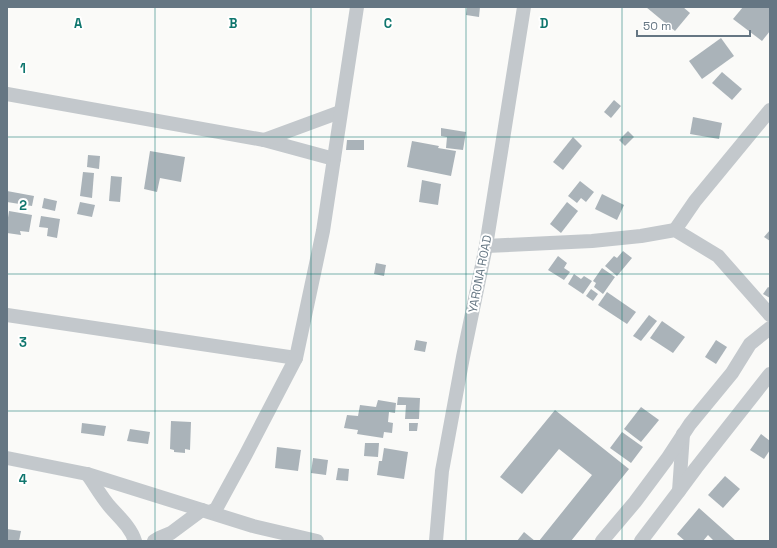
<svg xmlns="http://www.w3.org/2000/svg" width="777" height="548" font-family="'Space Grotesk',sans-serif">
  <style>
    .building { fill: #aab3b9 }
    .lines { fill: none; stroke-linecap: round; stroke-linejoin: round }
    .street { stroke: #c3c8cc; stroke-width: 14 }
    .grid { fill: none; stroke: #0f766e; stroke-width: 1; stroke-opacity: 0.55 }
    .labels { text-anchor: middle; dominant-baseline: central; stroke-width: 4; stroke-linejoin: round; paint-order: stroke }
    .street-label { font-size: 12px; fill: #657683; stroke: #fff }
    .grid-label { font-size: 13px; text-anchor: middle; font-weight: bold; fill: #0f766e; stroke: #fff; stroke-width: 4; stroke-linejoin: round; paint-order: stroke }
  </style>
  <rect width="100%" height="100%" fill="#fafaf8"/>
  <!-- building -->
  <g class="building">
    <polygon points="467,7 480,7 479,17 466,15"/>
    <polygon points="646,7 683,7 690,13 675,31"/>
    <polygon points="743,7 770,7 770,31 762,41 733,19"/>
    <polygon points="721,38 734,56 702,79 689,61"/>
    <polygon points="722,72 742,89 732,100 712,83"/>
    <polygon points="614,100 621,106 611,118 604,112"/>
    <polygon points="693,117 722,123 719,139 690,134"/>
    <polygon points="441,128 466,132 463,150 446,148 447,137 441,136"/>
    <polygon points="628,131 634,137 625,146 619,140"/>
    <polygon points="573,137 582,146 563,170 553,162"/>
    <polygon points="347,140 364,140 364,150 346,150"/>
    <polygon points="412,141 439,146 438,148 456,151 451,176 407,167"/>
    <polygon points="150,151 185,157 181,182 160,178 157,192 144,189"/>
    <polygon points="88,155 100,156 99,169 87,167"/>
    <polygon points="83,172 94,173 92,198 80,196"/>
    <polygon points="111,176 122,177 120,202 109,201"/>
    <polygon points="422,180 441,184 438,205 419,202"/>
    <polygon points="580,181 594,192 586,202 581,198 577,203 568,196"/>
    <polygon points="7,191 34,196 32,206 7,202"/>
    <polygon points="602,194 624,205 617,220 595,209"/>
    <polygon points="44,198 57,201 55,211 42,208"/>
    <polygon points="80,202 95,205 92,217 77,214"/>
    <polygon points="567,202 578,211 561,233 550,224"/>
    <polygon points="9,211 32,215 29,232 20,231 21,235 7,233 7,224"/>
    <polygon points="41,216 60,219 57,238 47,236 48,228 39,227"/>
    <polygon points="770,230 770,241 764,237"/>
    <polygon points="623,251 632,258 617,276 605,266 614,256 617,258"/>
    <polygon points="558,256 567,263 564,268 570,272 564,280 548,270"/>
    <polygon points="376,263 386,265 384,276 374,274"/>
    <polygon points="602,268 615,277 603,294 594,287 596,283 593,281"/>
    <polygon points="574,274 581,279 584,276 592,281 583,294 568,284"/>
    <polygon points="768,287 770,288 770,298 763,294"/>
    <polygon points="591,289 598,294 593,301 586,296"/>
    <polygon points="607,292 636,312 627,324 598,305"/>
    <polygon points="649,315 657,321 641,341 633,336"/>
    <polygon points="662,321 685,337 673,353 650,338"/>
    <polygon points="416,340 427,342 425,352 414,350"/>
    <polygon points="716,340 727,347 716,364 705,357"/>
    <polygon points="398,397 420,398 419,419 405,419 406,405 397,405"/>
    <polygon points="378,400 396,403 395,413 389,412 388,422 393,423 392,433 384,432 383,438 357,434 358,430 344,428 347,415 358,416 360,405 376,407"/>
    <polygon points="641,407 659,420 641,442 624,429"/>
    <polygon points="555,410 629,469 571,541 539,541 592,475 559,449 522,494 500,477"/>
    <polygon points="171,421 191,422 190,450 185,449 185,453 174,452 174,450 170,449"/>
    <polygon points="82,423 106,426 104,436 81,433"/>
    <polygon points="409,423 418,423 417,431 409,431"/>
    <polygon points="130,429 150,432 148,444 127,441"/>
    <polygon points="622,432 643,447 631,463 610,448"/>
    <polygon points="761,434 770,441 770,450 764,459 750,450"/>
    <polygon points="365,443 379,443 378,457 364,456"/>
    <polygon points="277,447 301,450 298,471 275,468"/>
    <polygon points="384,448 408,452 404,479 377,475 379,461 382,461"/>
    <polygon points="313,458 328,460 326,475 311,473"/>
    <polygon points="338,468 349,469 348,481 336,480"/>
    <polygon points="725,476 740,489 723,508 708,495"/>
    <polygon points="699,508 736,541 714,541 708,535 703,541 685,541 677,534"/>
    <polygon points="7,529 21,531 19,541 7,541"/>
    <polygon points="524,532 535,541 517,541"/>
  </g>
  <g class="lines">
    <!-- street -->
    <g class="street">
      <polyline points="7,94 264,140 334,159"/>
      <polyline points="264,140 340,112"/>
      <polyline points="675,230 695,201 770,110"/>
      <polyline points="486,246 592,241 641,236 675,230 718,256 770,315"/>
      <polyline points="7,315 296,358"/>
      <polyline points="7,458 87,474 253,526 317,541"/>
      <path d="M87,474c8,11 15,24 24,34 9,10 20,20 24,33"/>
      <polyline points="679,491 683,434"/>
      <polyline points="210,512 216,509 245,456 296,358 323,231 357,7"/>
      <polyline points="154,541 159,538 171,533 202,510"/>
      <polyline points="436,541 442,471 463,357 486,246 524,7"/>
      <polyline points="602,541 635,502 667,459 690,424 732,373 750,344 770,328"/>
      <polyline points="641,541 679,491 696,468 770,374"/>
    </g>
  </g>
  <!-- grid -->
  <path class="grid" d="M155,7v534M311,7v534M466,7v534M622,7v534M7,137h763M7,274h763M7,411h763"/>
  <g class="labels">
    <!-- street labels -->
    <g class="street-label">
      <text transform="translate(480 274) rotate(-79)">YARONA ROAD</text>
    </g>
  </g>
  <g class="grid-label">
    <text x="78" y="28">A</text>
    <text x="233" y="28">B</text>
    <text x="388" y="28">C</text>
    <text x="544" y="28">D</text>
    <text x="23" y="73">1</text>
    <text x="23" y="210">2</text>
    <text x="23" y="347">3</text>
    <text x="23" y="484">4</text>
  </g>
  <!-- border -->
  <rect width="777" height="548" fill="none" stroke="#657683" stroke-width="16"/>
  <!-- scale -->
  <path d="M637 30v6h113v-6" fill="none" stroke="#657683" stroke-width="2"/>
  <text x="643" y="30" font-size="12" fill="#657683" stroke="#ffffff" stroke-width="3" paint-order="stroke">50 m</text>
</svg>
